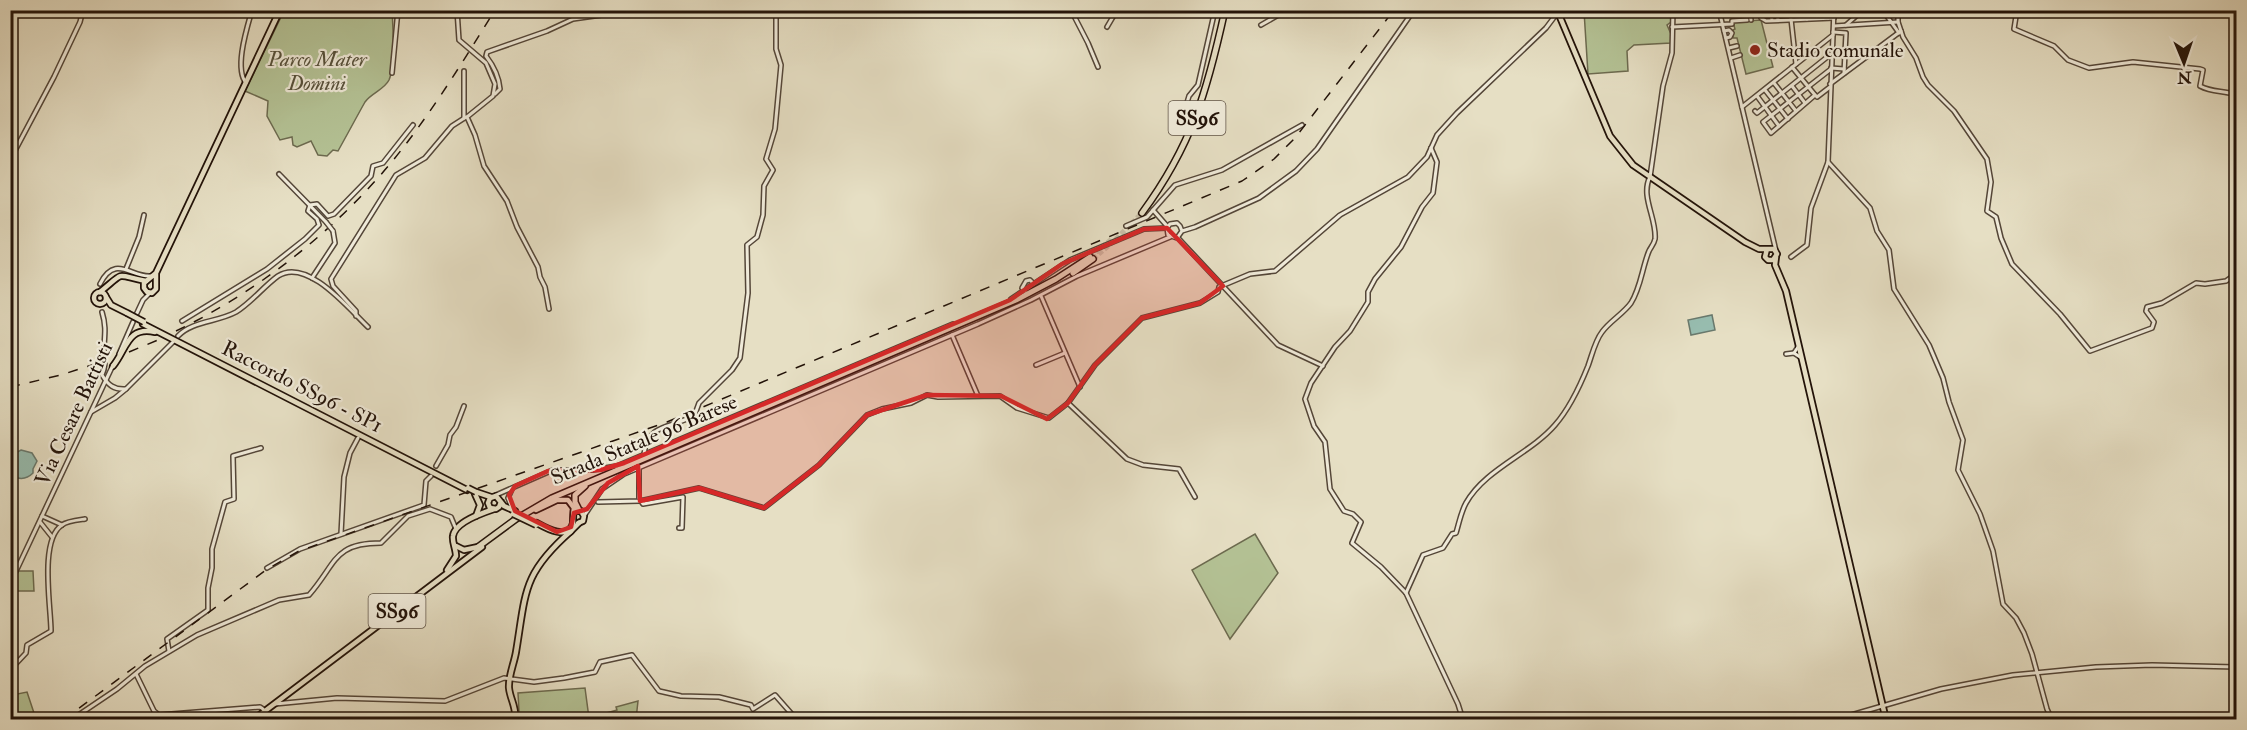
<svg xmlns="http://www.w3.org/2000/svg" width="2247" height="730" font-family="'IM FELL Double Pica',serif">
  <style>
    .green { fill: #b4c295; stroke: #6c6a4f; stroke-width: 1.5 }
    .water { fill: #97bdb0; stroke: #69796d; stroke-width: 1.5 }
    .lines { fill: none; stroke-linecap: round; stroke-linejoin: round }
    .highway-tunnel { stroke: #c9c0a8; stroke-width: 5; stroke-dasharray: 5 2.5; stroke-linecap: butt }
    .minor-casing { stroke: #544638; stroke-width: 6 }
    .major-casing { stroke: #231309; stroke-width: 8 }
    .highway-casing { stroke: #231309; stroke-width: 8 }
    .minor { stroke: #efead9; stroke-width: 3 }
    .major { stroke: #e6dfc4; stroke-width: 4.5 }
    .highway { stroke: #e6dfc4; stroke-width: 5 }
    .rail { stroke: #231309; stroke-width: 1.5; stroke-dasharray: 10 10; stroke-linecap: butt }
    .minor-bridge-casing { stroke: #544638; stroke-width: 6; stroke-linecap: butt }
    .major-bridge-casing { stroke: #231309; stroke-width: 8; stroke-linecap: butt }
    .minor-bridge { stroke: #efead9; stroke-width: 3 }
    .major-bridge { stroke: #e6dfc4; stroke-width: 4.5 }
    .marked { fill: #d62828; fill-opacity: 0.2; stroke: #d62828; stroke-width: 4.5; stroke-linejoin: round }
    .poi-dot { fill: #8f2418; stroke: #efead9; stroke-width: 2 }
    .labels { text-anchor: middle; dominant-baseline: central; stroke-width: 4.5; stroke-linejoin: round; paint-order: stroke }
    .shield { fill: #efead9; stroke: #605447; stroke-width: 1.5 }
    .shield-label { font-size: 20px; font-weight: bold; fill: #231309 }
    .poi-label { font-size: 21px; fill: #231309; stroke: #efead9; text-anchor: start }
    .park-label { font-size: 21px; font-style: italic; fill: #56503a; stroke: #efead9 }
    .street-label { font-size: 21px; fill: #231309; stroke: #efead9 }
  </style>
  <rect width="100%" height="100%" fill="#e6dfc4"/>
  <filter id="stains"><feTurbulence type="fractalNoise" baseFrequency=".00333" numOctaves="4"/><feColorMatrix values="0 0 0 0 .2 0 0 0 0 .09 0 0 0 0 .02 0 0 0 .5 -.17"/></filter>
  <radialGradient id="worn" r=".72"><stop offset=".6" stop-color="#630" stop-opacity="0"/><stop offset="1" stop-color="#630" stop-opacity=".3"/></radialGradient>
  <!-- green -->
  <g class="green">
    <path d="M284,11h108c1,15 3,55 -3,69 -5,10 -18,13 -24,22 -9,16 -18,33 -27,49l-5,-1 -6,6 -9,-1 -7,-14 -14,6 -4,-2 -1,-8 -12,3 -13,-24 1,-15 -23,-10z"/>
    <polygon points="1584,11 1640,11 1641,16 1671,17 1671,22 1667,25 1671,34 1671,43 1634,45 1627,51 1628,71 1588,74"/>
    <polygon points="1761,20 1773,67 1746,74 1737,38 1733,38 1733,30 1735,29 1733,22"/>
    <polygon points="1255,534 1278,573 1230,639 1192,570"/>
    <polygon points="18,571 33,571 34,591 11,591 10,586"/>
    <polygon points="585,688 589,718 617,710 616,707 638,701 636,719 522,719 519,711 518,693"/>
    <polygon points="27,692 36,719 13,719 12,695"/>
  </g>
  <!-- water -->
  <g class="water">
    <polygon points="1712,315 1715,330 1691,335 1688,320"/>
    <path d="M21,450l11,3 5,8 -4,8v4c-7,7 -14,7 -22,2l-1,-19z"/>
  </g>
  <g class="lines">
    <!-- highway-tunnel -->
    <g class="highway-tunnel">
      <polyline points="1090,257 1113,238"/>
      <polyline points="1093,259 1114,241 1142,213"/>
    </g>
    <defs>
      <g id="minor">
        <polyline points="457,10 459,40 486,63 495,84 493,96 467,117 475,135 484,166 507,201 517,227 538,267 540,277 545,287 549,309"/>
        <polyline points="1071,10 1088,43 1098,67"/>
        <polyline points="1719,10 1776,251"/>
        <polyline points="1760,10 1761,18 1766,21 1834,18"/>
        <polyline points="1770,10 1772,20"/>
        <polyline points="1777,10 1778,20"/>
        <polyline points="1790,10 1796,64"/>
        <polyline points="1806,10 1807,19"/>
        <polyline points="1819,10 1820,18"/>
        <polyline points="1826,10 1828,18"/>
        <polyline points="1868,10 1884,12 1899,33"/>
        <polyline points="1898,10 1898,22 1903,37 1916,58 1923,77 1928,85 1954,111 1987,159 1991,182 1987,211 1996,217 2001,238 2012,264 2060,314 2090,351 2152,328 2154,322 2146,311 2147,307 2162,303 2196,283 2205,284 2226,281 2236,274"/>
        <path d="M2017,10l-3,19 40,17 14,14 21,8 44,-6 67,7 3,1 -3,16c13,7 24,4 36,9"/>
        <polyline points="2018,10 2048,10"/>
        <polyline points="1750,12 1751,20"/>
        <polyline points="1720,13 1765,10"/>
        <polyline points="1261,25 1287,10"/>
        <polyline points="1846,25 1863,10"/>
        <polyline points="1834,26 1898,22"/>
        <polyline points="1107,27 1117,10"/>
        <polyline points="1672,27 1732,24 1732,21 1747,20"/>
        <polyline points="1724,31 1729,30 1732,33 1730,37 1726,38"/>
        <polyline points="1833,32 1846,33 1844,73"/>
        <polyline points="1729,48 1737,46"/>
        <polyline points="1731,58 1740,55"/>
        <polyline points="1792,67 1815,95"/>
        <polyline points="1831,68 1844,69"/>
        <polyline points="392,73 398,10"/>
        <path d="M246,83c-12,-15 1,-55 6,-73"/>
        <polyline points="1774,83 1796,111"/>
        <polyline points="1830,84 1901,31"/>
        <polyline points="1792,86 1805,103"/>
        <polyline points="1830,87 1817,97 1815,95 1771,133 1763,122 1831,69"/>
        <polyline points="1765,90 1788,119"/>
        <path d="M495,94l5,-5c-1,-12 -7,-24 -14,-33l1,-4 60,-21 26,-12 64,-9"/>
        <polyline points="1757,96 1779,126"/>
        <polyline points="1186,106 1189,96 1198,85 1215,10"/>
        <polyline points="1742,107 1833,35"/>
        <polyline points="1755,111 1757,113 1831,54"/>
        <polyline points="464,118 464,71"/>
        <polyline points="1431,148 1437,162 1433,193 1422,207 1401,247 1375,279 1368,292 1368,302 1350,331 1335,347 1311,383 1305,399 1314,426 1325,442 1330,489 1344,511 1353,514 1361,522 1352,543 1381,567 1406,593 1458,704 1463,720"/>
        <polyline points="10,160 54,77 80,22 83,10"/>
        <polyline points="1828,162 1870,208 1877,231 1889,250 1894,289 1929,345 1943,378 1949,402 1963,440 1958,470 1980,514 1993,551 2003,604 2016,618 2024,633 2032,654 2047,709 2052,720"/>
        <polyline points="279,174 326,222"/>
        <polyline points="1153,210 1167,226"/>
        <polyline points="1126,226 1147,217 1175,185 1222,170 1302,125"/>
        <polyline points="1182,231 1180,226 1177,223 1170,224 1167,228 1168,235 1177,238 1182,231 1195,227 1259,198 1296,171 1317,149 1414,10"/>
        <polyline points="1178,238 1278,345 1323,366"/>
        <polyline points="1791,257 1807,245 1811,208 1828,162 1834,10"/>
        <polyline points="126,269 139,237 144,215"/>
        <polyline points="312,278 335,243 333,231"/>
        <path d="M100,284c15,-30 31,-7 50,-8"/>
        <polyline points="1025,291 1022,288 1026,281 1030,280 1033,283"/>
        <polyline points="1041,296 1080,387"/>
        <polyline points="1011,299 1070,260 1144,229 1167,228"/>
        <path d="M102,312c4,13 3,21 2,34 0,12 3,18 -2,29 6,10 12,15 24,14l47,-47"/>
        <polyline points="136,315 143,300 150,293"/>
        <polyline points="356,316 356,311 333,286 331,279 396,175 425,158 452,126 466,117"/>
        <polyline points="182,321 267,269 305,239 319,225 317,219 308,211 310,205 317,204 328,216 334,214 371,176 373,166 383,163 413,125"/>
        <polyline points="952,335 978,396"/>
        <path d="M178,336c14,-15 40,-14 58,-24 16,-10 27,-25 42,-36 29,-19 71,33 90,51"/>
        <polyline points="1798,347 1794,353 1800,357"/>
        <polyline points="119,354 133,322"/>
        <polyline points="1786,354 1794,353"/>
        <polyline points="1036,365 1065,353"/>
        <polyline points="1068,403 1127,459 1143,465 1179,469 1195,497"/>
        <polyline points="91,412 115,398 126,389"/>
        <path d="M644,454c4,-34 33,-25 51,-40l4,-11 33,-33 8,-12 8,-65 -1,-48 10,-8 6,-22 1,-29 9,-16 -7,-11 9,-30 6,-64 -5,-16v-39"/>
        <polyline points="436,466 448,445 450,435 456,427 464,406"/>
        <polyline points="639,467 639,498 643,504 683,497 682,528 679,528"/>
        <polyline points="496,495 553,470 593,470 617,466 953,324"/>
        <polyline points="598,502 640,501 699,488 764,508 819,465 867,415 882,409 911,403 927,395 938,397 1000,396 1017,408 1049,418 1068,403 1095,365 1142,318 1200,303 1218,292 1219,287 1250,274 1275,271 1340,215 1408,177 1427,157 1437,135 1457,113 1546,28 1558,12"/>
        <polyline points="512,508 508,498 512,489"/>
        <polyline points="42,516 62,525"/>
        <polyline points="584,516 602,489 624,474 978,324 1031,300 1077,276 1170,237"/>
        <polyline points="40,522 52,537"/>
        <polyline points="341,534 344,477 350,453 358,438"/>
        <polyline points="267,568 300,549 424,505 426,481 431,476"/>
        <polyline points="10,584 113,365"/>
        <path d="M1406,593l17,-38 20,-7 9,-14 4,-1c3,-10 5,-21 10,-30 19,-34 64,-49 89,-78 14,-16 25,-39 33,-59 4,-11 7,-25 14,-34 8,-11 21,-18 29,-29 10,-16 11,-35 18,-52 2,-4 5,-7 6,-12 2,-20 -15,-43 -5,-62l13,-91 9,-33 1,-43"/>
        <polyline points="169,651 167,639 208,610 208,588 212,568 212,549 225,502 234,499 233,456 261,448"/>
        <path d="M10,670l16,-17 1,-8 24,-14c0,-24 -12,-91 11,-106 5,-4 16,-5 23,-6"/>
        <polyline points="136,674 154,711 159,715 260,707 263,709"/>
        <polyline points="10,686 13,720"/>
        <polyline points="275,704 337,698 445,701 504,678 534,682 564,678 595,672 600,662 632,655 659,691 681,696 719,697 751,705 753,709 775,695 797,720"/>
        <path d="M71,720l46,-31 28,-23 52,-31 82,-35 30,-5c28,-32 24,-52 72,-52l27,-27 22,-7 21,8 5,12"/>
        <polyline points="1834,720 1941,689 2013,675 2096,667 2152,665 2236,667"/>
      </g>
      <g id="major">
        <polyline points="1557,10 1610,136 1633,165 1745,242 1759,249 1774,249 1777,254 1773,260 1768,260 1765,257 1767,249"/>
        <polyline points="1776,257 1775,265 1786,291 1886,720"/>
        <polyline points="156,273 156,289 152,293 147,292 144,288 144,283 156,273 280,10"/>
        <circle cx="100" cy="298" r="6"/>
        <path d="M100,292c27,-22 14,-17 46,-11"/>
        <polyline points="106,297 111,305 127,313"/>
        <polyline points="143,324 467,490"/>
        <path d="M113,366c14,-17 14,-40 42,-34"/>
        <polyline points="476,492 491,497"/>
        <polyline points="475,494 480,505 476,516"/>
        <polyline points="501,502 499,507 496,509 490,508 488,503 490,498 496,496 504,506 515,511"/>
        <path d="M536,510l21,-10h11l6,8c-1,5 -1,11 -1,15 -4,18 -27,5 -36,0"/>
        <polyline points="577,511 581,511 584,516 583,521 578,523"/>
        <polyline points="570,532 579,523"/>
        <polyline points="456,546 464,550 478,547"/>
        <path d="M447,570l9,-14c0,-7 -4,-14 -3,-20 2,-14 29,-23 41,-27"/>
        <polyline points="253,720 482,547"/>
        <path d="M515,720c2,-12 -5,-21 -6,-32 -1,-11 5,-24 7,-36 10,-60 6,-78 55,-121"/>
      </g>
      <g id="highway">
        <path d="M1142,213c50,-68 65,-121 83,-203"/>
        <polyline points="1073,273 1093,259"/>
        <polyline points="579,510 575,502 575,495 585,486"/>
        <polyline points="478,547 516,519 552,498 1016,300 1056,279 1090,257"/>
      </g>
    </defs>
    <!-- minor casing -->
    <use href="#minor" class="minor-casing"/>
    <!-- major casing -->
    <use href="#major" class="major-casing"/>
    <!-- highway casing -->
    <use href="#highway" class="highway-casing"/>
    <!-- minor -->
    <use href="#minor" class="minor"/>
    <!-- major -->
    <use href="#major" class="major"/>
    <!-- highway -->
    <use href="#highway" class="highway"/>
    <!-- rail -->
    <g class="rail">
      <path d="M176,331c81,-39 156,-98 214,-167 39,-47 72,-101 105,-154"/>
      <polyline points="129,352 158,340"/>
      <polyline points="10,387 61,375 104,361"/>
      <polyline points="63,720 266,570 299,551 667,422 1242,181 1274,159 1295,138 1394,10"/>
    </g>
    <defs>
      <polyline id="minor-bridge" points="326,222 333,231"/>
      <g id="major-bridge">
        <polyline points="127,313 144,322"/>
        <polyline points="468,488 476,492"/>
        <polyline points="513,514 536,525"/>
      </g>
    </defs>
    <!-- minor-bridge casing -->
    <use href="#minor-bridge" class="minor-bridge-casing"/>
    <!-- major-bridge casing -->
    <use href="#major-bridge" class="major-bridge-casing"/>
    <!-- minor-bridge -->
    <use href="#minor-bridge" class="minor-bridge"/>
    <!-- major-bridge -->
    <use href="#major-bridge" class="major-bridge"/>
  </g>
  <!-- marked area -->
  <path class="marked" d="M1167,228l56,58 -23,17 -58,15 -47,47 -27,38 -21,16 -46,-23 -74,-1 -60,20 -48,50 -55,43 -65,-20 -59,13 -2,-35 -30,17 -21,26 -13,4 -3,14 -14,5 -42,-21 -6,-16 6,-9 33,-15 52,-1 24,-7 386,-163 52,-36 82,-35z"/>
  <!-- markers -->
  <circle class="poi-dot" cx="1755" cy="50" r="6"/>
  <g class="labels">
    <!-- shield labels -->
    <g class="shield">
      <rect x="1168.5" y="101" width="57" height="34" rx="4.5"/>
      <rect x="368.5" y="594" width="57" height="34" rx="4.5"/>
    </g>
    <g class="shield-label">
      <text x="1197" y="118">SS96</text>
      <text x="397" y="611">SS96</text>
    </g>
    <!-- poi labels -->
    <g class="poi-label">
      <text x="1767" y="50">Stadio comunale</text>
    </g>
    <!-- park labels -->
    <g class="park-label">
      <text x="317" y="59">Parco Mater<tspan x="317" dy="24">Domini</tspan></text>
    </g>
    <!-- street labels -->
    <g class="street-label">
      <text transform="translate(302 387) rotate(27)">Raccordo SS96 - SP1</text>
      <text transform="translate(74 414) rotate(-65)">Via Cesare Battisti</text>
      <text transform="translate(644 440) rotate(-23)">Strada Statale 96 Barese</text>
    </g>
  </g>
  <!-- margin -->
  <rect width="2247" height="730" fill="none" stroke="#e6dfc4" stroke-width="36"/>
  <rect x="12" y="12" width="2223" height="706" fill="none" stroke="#231309" stroke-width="3"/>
  <rect x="18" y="18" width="2211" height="694" fill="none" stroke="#231309" stroke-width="1.5"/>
  <!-- north arrow -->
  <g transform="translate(2184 63) rotate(178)" stroke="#efead9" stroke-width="4.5" paint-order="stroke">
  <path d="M0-4.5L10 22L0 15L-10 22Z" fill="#231309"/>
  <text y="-9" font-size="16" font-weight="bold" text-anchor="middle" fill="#231309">N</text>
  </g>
  <rect width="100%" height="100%" filter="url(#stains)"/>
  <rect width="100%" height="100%" fill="url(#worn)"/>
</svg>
